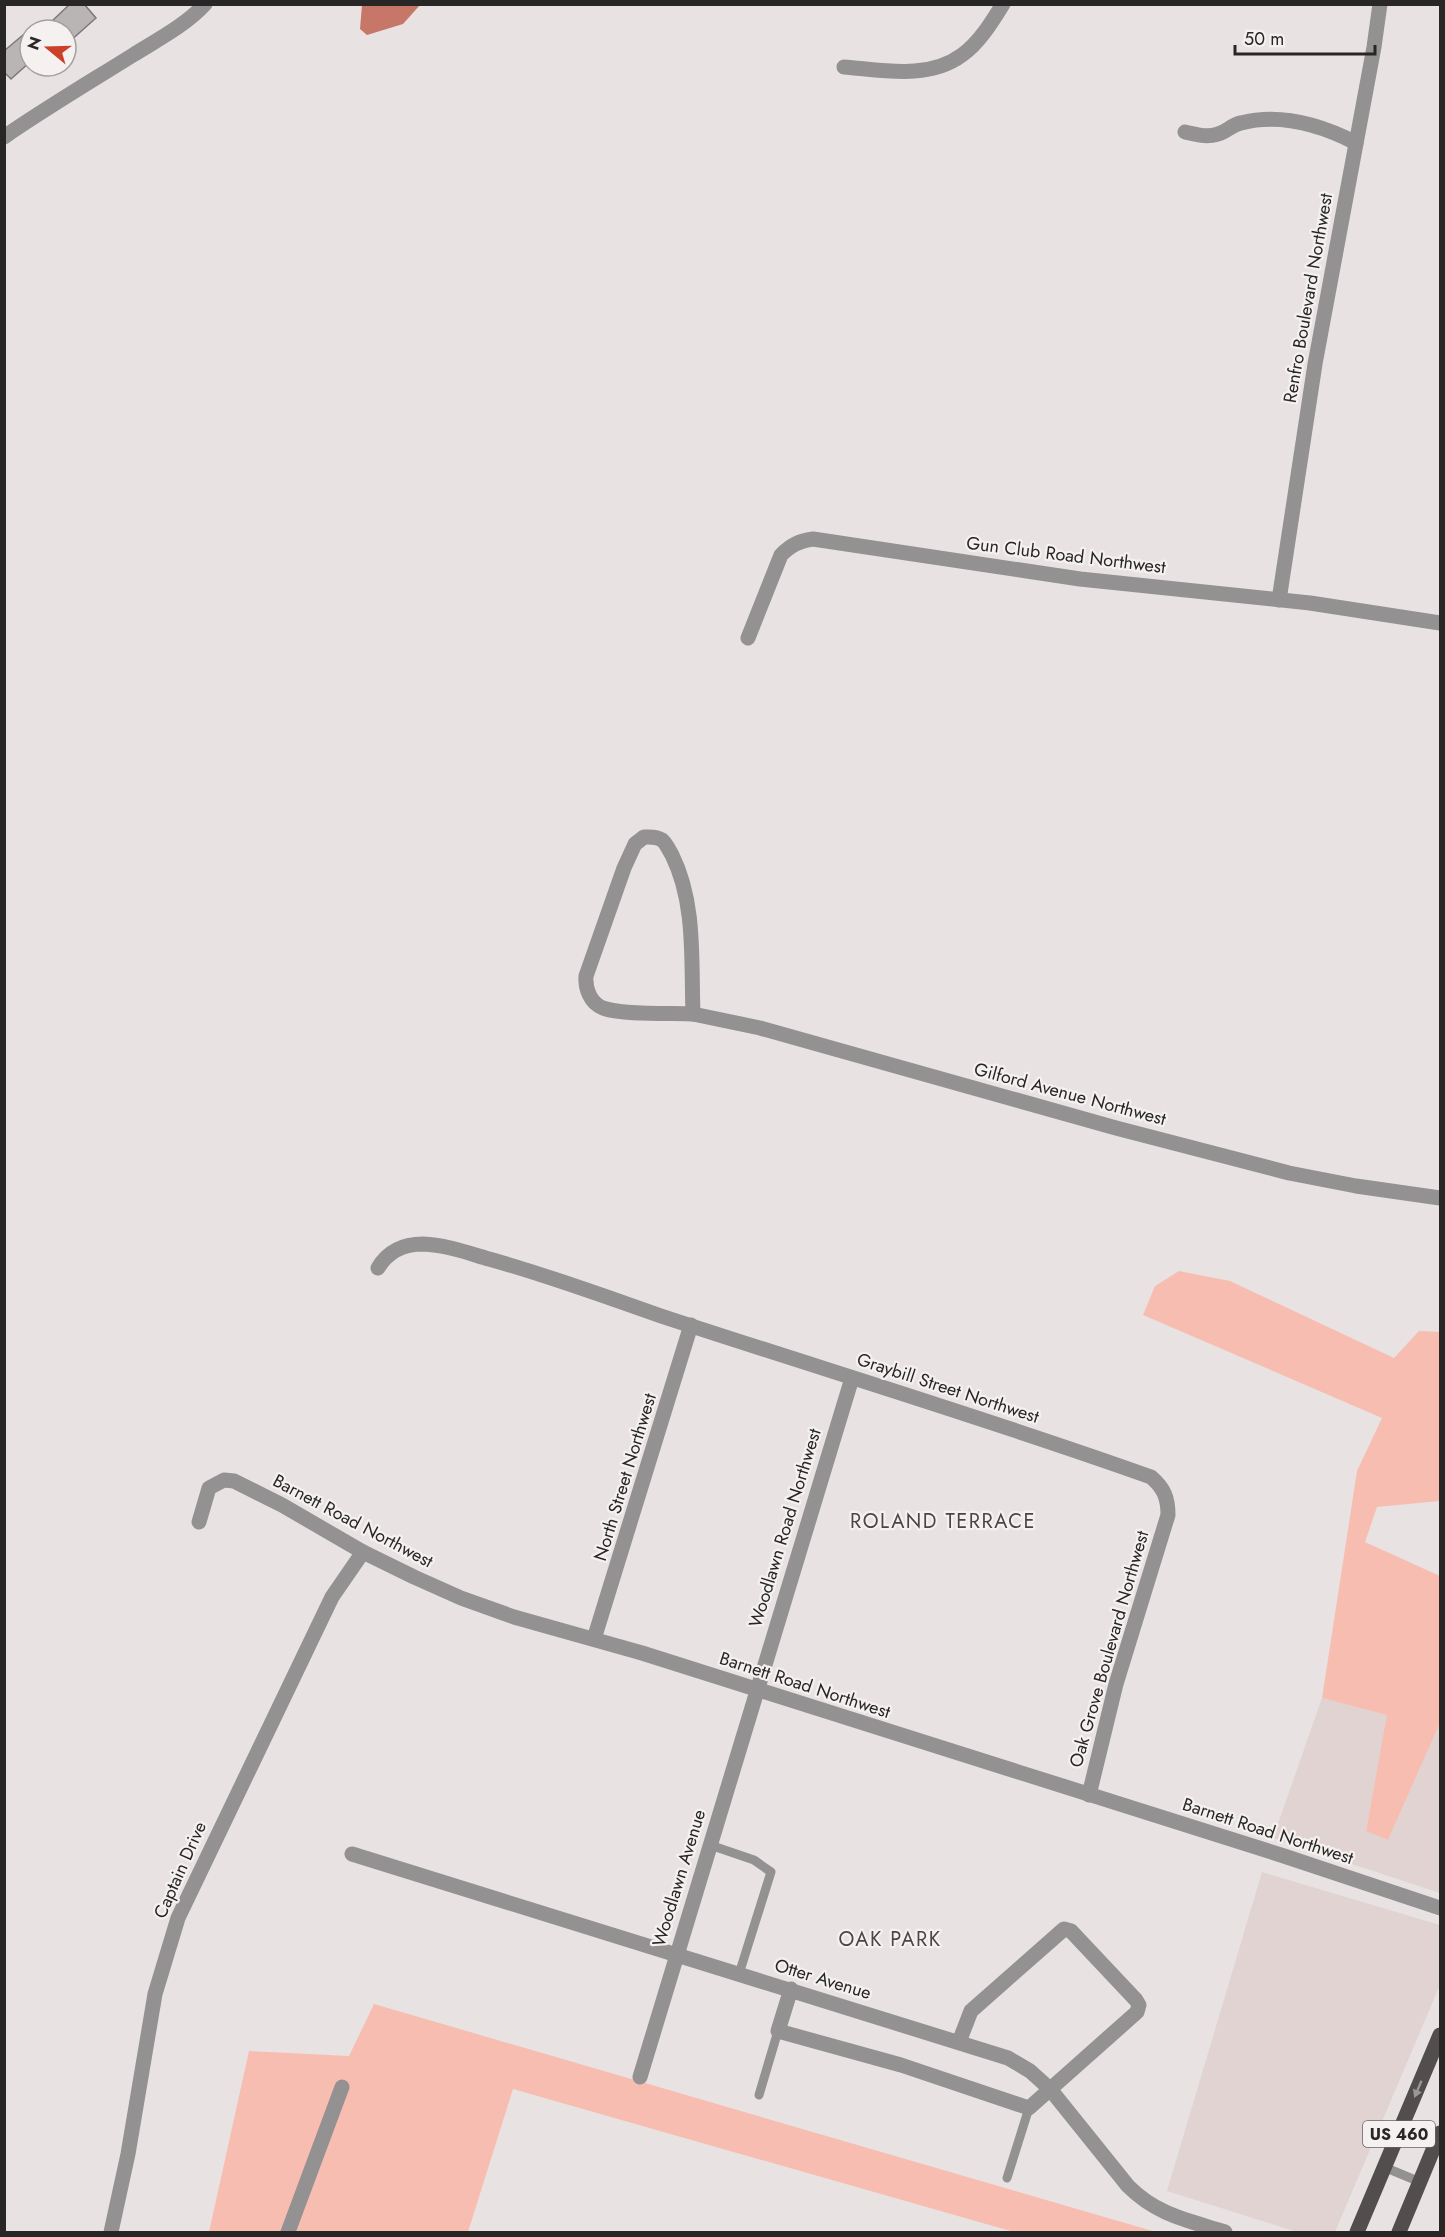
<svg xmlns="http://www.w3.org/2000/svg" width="1445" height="2237" font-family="Jost,sans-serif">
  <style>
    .built { fill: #e0d3d1 }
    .green { fill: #f8bdb1 }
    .water { fill: #c67767 }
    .building { fill: #b9b5b4; stroke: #7d7978; stroke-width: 1.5 }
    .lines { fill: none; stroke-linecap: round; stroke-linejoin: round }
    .service { stroke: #939191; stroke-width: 9 }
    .minor { stroke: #939191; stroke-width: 15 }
    .primary { stroke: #514e4d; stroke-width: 15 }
    .oneway { fill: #9b9796 }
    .labels { text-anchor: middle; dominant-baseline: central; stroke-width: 4.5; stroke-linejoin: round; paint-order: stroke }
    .shield { fill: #f5f1f0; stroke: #666463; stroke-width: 1.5 }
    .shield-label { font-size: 16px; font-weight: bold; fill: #282726 }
    .street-label { font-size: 18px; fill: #282726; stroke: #f5f1f0 }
    .neighbourhood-label { font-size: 20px; letter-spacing: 1.5px; fill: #494645; stroke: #f5f1f0 }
  </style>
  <rect width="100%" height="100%" fill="#e8e3e2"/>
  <!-- built -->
  <g class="built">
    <polygon points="1322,1698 1388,1715 1366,1830 1388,1840 1440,1723 1440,1893 1273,1838"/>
    <polygon points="1262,1872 1440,1925 1440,1985 1335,2232 1297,2232 1167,2191"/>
  </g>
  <!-- green -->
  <g class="green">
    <polygon points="1179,1271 1230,1281 1394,1358 1419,1331 1440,1332 1440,1501 1377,1507 1365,1542 1440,1576 1440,1723 1388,1840 1366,1831 1387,1715 1322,1698 1357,1471 1382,1418 1143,1315 1155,1286"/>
    <polygon points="374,2004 1156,2232 1014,2232 513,2089 468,2232 209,2232 249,2051 349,2056"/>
  </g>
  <!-- water -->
  <polygon class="water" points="362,5 362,4 420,5 403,24 367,35 360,29"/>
  <!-- building -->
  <g class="building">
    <polygon points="70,4 84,4 96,18 69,42 66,39 66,30 58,30 51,22"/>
    <polygon points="23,35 30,42 30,62 11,79 4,72 4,51"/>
  </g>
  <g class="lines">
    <!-- service -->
    <g class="service">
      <polyline points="710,1845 754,1860 771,1872 739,1974"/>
      <polyline points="759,2095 778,2031"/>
      <polyline points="1384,2167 1420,2182"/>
      <polyline points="1007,2178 1029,2108"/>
    </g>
    <!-- minor -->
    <g class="minor">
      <path d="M844,67c39,3 84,13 118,-12 17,-12 30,-33 41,-51"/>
      <path d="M1185,132c14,3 26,7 40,-1 5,-3 10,-7 16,-8 39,-10 80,2 115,20"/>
      <path d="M4,137c42,-29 86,-55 129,-82 24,-15 53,-30 72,-51"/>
      <polyline points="1279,600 1315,364 1374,47 1380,4"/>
      <path d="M748,638l33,-83c10,-10 18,-14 32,-16l267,40 230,24 130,20"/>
      <path d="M644,837c6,0 12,-1 18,3 4,3 7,10 10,15 24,48 19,106 21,159 -22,-1 -72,1 -90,-6 -13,-5 -18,-20 -17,-32l38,-108 11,-24z"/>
      <polyline points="693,1014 760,1028 1116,1128 1289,1173 1356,1186 1440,1198"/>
      <path d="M378,1268c10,-17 26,-24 45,-24 23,1 45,9 66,15 58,16 115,37 172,57 164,54 328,103 490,161 13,11 17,21 17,38l-52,169 -27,111"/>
      <polyline points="199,1522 209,1488 224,1480 234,1481 282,1505 363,1552 414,1577 461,1598 514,1617 642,1653 1284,1856 1440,1908"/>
      <polyline points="594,1639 691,1325"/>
      <path d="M352,1854l656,204 22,13 20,18 78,97c29,29 59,34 97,46"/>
      <polyline points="791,1989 778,2031 901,2065 1029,2108 1137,2012 1139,2005 1136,2000 1071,1931 1064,1929 971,2011 959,2042"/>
      <polyline points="640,2077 852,1378"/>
      <polyline points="111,2232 128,2154 155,1994 178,1918 332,1597 363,1552"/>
      <polyline points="288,2232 342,2087"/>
    </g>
    <!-- primary -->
    <g class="primary">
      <polyline points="1357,2232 1440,2035"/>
      <polyline points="1399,2232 1440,2133"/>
    </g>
  </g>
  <!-- one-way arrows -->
  <defs><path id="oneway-solid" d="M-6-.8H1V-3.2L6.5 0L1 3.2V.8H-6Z" transform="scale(1.5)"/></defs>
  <use class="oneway" href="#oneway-solid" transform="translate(1418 2089) rotate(113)"/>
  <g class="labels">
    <!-- shield labels -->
    <rect class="shield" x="1363" y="2121" width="72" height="26" rx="4.5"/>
    <g class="shield-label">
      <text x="1399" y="2134">US 460</text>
    </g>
    <!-- street labels -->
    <g class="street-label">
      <text transform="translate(1308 298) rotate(-80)">Renfro Boulevard Northwest</text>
      <text transform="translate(1066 555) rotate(7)">Gun Club Road Northwest</text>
      <text transform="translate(1070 1094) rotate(15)">Gilford Avenue Northwest</text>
      <text transform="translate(948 1388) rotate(18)">Graybill Street Northwest</text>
      <text transform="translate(625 1477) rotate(-73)">North Street Northwest</text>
      <text transform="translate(353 1521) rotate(28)">Barnett Road Northwest</text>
      <text transform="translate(785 1528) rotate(-73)">Woodlawn Road Northwest</text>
      <text transform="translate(1109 1649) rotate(-74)">Oak Grove Boulevard Northwest</text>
      <text transform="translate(805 1685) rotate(18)">Barnett Road Northwest</text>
      <text transform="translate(1268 1831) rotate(18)">Barnett Road Northwest</text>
      <text transform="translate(180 1870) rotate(-66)">Captain Drive</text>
      <text transform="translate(679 1878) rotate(-73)">Woodlawn Avenue</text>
      <text transform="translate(823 1979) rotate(17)">Otter Avenue</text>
    </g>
    <!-- neighbourhood labels -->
    <g class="neighbourhood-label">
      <text x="943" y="1521">ROLAND TERRACE</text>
      <text x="890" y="1939">OAK PARK</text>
    </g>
  </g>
  <!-- border -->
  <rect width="1445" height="2237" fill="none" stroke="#282726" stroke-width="12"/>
  <!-- north arrow -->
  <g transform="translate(48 48) rotate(289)"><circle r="28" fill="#f5f1f0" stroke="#a3a09f" stroke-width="1.5"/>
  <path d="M0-4.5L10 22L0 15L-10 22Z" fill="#cc402a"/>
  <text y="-9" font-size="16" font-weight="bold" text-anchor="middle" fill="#282726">N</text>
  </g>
  <!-- scale -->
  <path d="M1235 45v9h140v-9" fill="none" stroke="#282726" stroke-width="3"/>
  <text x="1244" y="45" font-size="18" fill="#282726" stroke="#f5f1f0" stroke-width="4.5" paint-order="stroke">50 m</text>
</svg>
